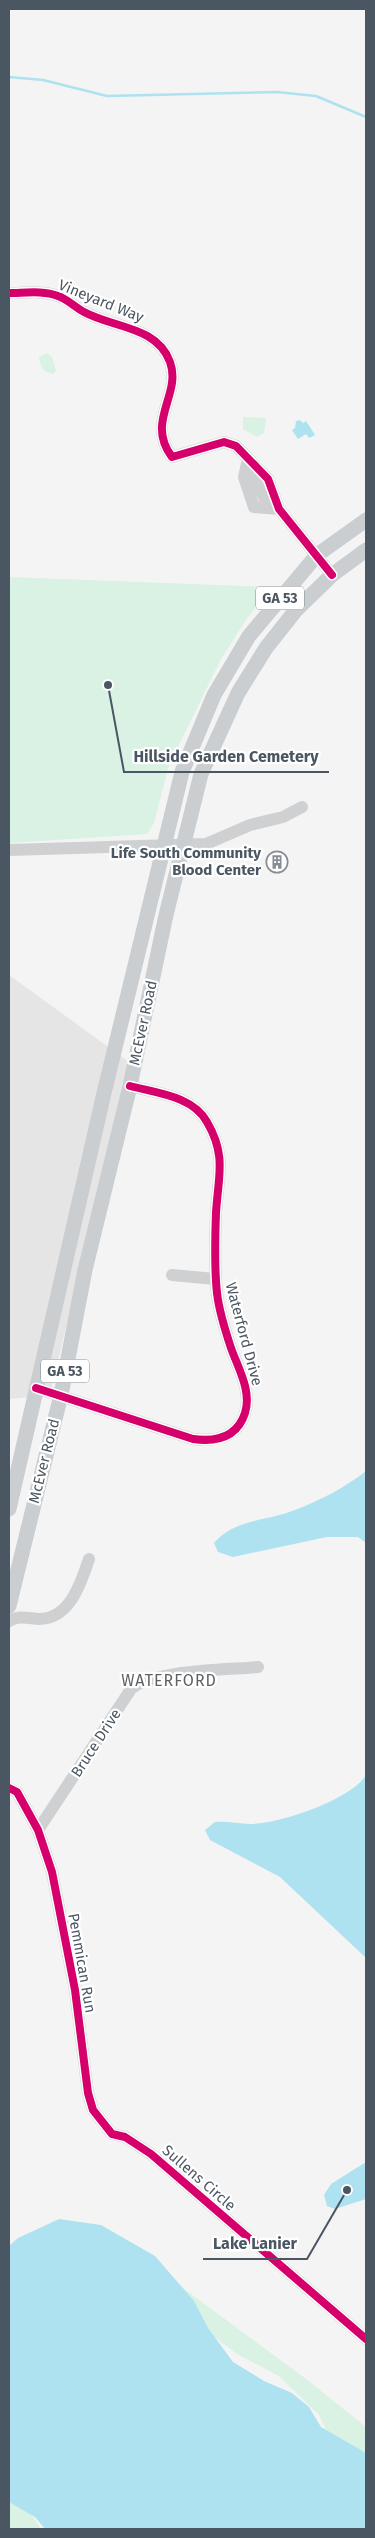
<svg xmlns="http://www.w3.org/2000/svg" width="375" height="2538" font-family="'Fira Sans',sans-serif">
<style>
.education{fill:#e6e5e6}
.green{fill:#d9f2e3}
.water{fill:#aee2f0}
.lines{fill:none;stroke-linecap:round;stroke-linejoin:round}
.stream{stroke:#aee2f0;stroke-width:2.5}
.minor{stroke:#ced0d2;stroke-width:12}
.major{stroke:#caced1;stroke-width:15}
.cycleway-casing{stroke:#fff;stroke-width:11}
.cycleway{stroke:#d6006c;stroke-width:8}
.labels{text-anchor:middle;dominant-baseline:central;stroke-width:4.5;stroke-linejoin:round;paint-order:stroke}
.shield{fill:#fff;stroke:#808990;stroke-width:1}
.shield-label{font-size:14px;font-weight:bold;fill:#4a5661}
.street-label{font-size:15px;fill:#4a5661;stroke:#fff}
.poi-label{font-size:15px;font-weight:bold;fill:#4a5661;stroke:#fff;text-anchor:end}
.neighbourhood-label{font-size:16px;letter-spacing:1px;fill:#5f6368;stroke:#fff}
.leader{fill:none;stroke:#4a5661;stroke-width:2}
.callout-dot{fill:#4a5661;stroke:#fff;stroke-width:2}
.callout-label{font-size:16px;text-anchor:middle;font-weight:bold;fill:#4a5661;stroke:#fff;stroke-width:4.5;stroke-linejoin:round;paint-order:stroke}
</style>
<rect width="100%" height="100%" fill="#f4f4f4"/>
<!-- education -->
<path class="education" d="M9,975L129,1062L50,1395L9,1399Z"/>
<!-- green -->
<g class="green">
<path d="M47,353L52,357L56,371L53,374C43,372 40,367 39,357Z"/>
<path d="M243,417L266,418L264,433L257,437L243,429Z"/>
<path d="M9,577L271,587L246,620L221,659L169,765L154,823L147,834L9,843Z"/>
<path d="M145,2260L306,2379L366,2427V2467L341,2460L319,2415L279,2376L237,2354L197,2324Z"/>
<path d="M9,2500L24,2503L41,2529H9Z"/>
</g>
<!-- water -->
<g class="water">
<path d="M300,420L303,423L306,421L315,435L309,438L306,434L298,439L292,430L295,428L296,421Z"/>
<path d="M366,1471V1543L358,1537H327L233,1557L218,1552L214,1543C234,1519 268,1521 295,1510C321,1500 344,1488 366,1471Z"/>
<path d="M366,1775V1958L280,1877L210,1840L205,1830L215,1822C227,1821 239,1824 250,1824C279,1824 351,1800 366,1775Z"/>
<path d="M366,2162V2199L335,2209L327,2206L324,2195L331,2184Z"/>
<path d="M59,2219L101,2225L155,2256L194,2301L208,2328L233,2362L264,2381L292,2393L309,2407L321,2427L366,2453V2529H45L35,2517L9,2502V2246L18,2238Z"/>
</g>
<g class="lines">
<!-- stream -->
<path class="stream" d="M9,77L43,80L107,96L277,92L316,96L366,117"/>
<!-- minor -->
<g class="minor">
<path d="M9,293C24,293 43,290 58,296C67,299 75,307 84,312C113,328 157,326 170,362C182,395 145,421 172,457L224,442L236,446L268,479L279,509L332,575"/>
<path d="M248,459L244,477L254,507L279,509"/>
<path d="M249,462L255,481L270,508"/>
<path d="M9,850L206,844L250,825L283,817L302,807"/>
<path d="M172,1275L215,1279"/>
<path d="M36,1388L193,1439C215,1442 237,1438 245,1413C252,1391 238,1368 231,1348C225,1330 219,1311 217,1293C214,1266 215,1240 216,1213C218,1177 227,1156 207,1122C193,1096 156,1093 130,1086"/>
<path d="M9,1621C19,1615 27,1618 39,1619C70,1619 81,1583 89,1559"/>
<path d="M9,1788L17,1792L38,1830L52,1872L75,1990L88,2093L93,2110L112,2134L125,2137L151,2154L366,2339"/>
<path d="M38,1830L131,1689C153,1670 226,1670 258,1667"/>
</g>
<!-- major -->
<g class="major">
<path d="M9,1509L104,1093L182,772L214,695L249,636L317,555L366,520"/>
<path d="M9,1606L61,1395L85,1270L130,1086L166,915L201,774L238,693L266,648L296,610L332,575L366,550"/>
</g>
<!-- cycleway casing -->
<g class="cycleway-casing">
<g id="cycleway">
<path d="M9,293C24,293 43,290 58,296C67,299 75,307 84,312C113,328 157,326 170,362C182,395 145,421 172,457L224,442L236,446L268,479L279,509L332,575"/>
<path d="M36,1388L193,1439C215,1442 237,1438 245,1413C252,1391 238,1368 231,1348C225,1330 219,1311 217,1293C214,1266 215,1240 216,1213C218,1177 227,1156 207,1122C193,1096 156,1093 130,1086"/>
<path d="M9,1788L17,1792L38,1830L52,1872L75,1990L88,2093L93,2110L112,2134L125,2137L151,2154L366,2339"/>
</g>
</g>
<!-- cycleway -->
<use href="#cycleway" class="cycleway"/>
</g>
<!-- icons -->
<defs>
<g id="building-ring" transform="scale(1.125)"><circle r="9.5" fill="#fff" stroke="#868d94" stroke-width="1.5"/><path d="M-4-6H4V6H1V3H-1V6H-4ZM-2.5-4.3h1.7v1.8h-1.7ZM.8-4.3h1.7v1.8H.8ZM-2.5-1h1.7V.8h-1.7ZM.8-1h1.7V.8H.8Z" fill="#868d94"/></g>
</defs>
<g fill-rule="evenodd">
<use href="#building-ring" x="277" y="862"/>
</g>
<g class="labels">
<!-- shield labels -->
<g class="shield">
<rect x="256" y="586.5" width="48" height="23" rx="4"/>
<rect x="41" y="1359.5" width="48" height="23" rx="4"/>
</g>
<g class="shield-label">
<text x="280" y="598">GA 53</text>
<text x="65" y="1371">GA 53</text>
</g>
<!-- street labels -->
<g class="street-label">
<text transform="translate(101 301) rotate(22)">Vineyard Way</text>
<text transform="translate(143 1023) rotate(-78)">McEver Road</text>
<text transform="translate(244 1334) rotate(75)">Waterford Drive</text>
<text transform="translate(44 1461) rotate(-76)">McEver Road</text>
<text transform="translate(96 1743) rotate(-57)">Bruce Drive</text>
<text transform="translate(82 1963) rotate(80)">Pemmican Run</text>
<text transform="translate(199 2178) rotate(41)">Sullens Circle</text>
</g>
<!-- poi labels -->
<g class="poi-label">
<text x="261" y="853">Life South Community<tspan x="261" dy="17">Blood Center</tspan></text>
</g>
<!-- neighbourhood labels -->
<g class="neighbourhood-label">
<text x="169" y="1680">WATERFORD</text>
</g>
</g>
<!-- callouts -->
<path class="leader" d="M108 685L124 772H329M347 2190L307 2259H203"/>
<g class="callout-dot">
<circle cx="108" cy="685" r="5"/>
<circle cx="347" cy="2190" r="5"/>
</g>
<g class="callout-label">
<text x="226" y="762">Hillside Garden Cemetery</text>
<text x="255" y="2249">Lake Lanier</text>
</g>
<!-- border -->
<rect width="375" height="2538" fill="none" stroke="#4a5661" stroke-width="20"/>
</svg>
